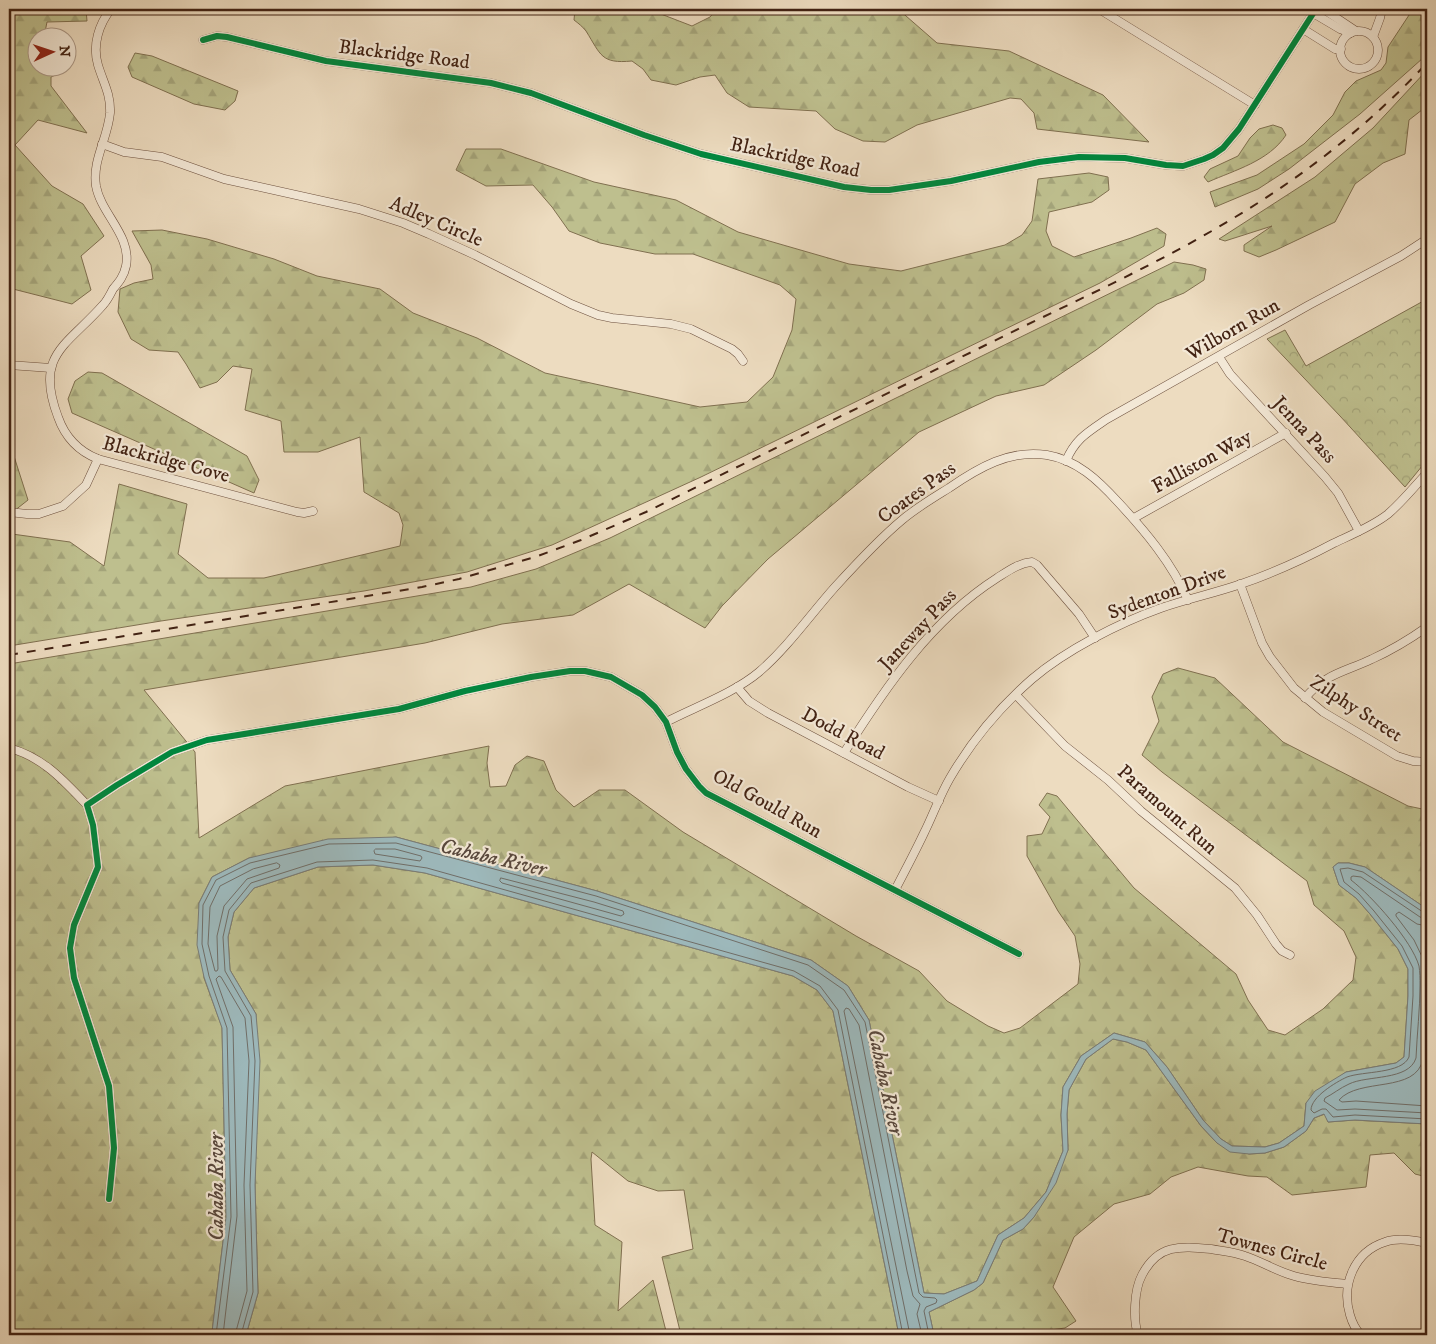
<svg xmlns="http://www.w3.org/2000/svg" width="1436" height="1344" font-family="'IM FELL DW Pica',serif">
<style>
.forest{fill:url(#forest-firs);stroke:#807050}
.park{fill:url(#park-crowns);stroke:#807050}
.water{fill:#9db9bc;stroke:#797d78}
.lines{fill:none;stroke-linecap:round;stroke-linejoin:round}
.shore{stroke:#706e68;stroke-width:1}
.minor-casing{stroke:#6d503e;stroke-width:9}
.minor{stroke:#f3e8d6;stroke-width:8}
.rail{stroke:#422213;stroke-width:2;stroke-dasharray:9 9;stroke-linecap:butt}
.cycleway-casing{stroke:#f3e8d6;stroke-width:9}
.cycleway{stroke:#00873e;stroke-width:6}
.labels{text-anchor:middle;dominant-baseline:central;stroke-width:4.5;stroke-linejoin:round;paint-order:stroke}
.street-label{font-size:20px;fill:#422213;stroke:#f3e8d6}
.water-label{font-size:21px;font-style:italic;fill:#59483d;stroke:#f3e8d6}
</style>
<defs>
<pattern id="forest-firs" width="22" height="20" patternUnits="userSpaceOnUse" patternTransform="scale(1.25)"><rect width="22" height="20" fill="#bebf8e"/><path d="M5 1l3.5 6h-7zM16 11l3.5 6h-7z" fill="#a4a47a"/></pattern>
<pattern id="park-crowns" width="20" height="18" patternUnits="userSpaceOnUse" patternTransform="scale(1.25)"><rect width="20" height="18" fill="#bebf8e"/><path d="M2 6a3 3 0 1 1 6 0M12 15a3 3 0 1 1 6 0" fill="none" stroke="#a4a47a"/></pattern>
</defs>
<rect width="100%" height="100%" fill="#eddcc0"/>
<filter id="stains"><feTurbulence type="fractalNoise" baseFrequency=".004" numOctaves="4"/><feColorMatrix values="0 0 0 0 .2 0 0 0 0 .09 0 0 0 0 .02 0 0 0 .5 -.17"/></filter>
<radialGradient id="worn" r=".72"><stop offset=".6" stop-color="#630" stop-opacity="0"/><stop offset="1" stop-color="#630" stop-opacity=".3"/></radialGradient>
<!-- forest -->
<g class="forest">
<path d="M9,9H86L87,21L47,22L44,37L38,38V68H67L68,69L51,77V86L87,133L38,120L15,145L52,186L83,204L104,236L81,256L91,290L72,304L13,289L9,308Z"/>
<path d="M575,9H648L692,26L710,17L717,9H898L937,43L1009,51L1103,95L1149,142L1037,129L1034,113L1021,99L1010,98L917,125L885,142L863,141L835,129L816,111L749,107L727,93L715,75L700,77L676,85L651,80L643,69L632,61C601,64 601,55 586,31C583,27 578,23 574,20Z"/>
<path d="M1413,9H1427V53L1423,58L1360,114L1289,169L1258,189L1215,207L1210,192L1257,175L1304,144L1333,115L1345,92L1356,81L1381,70L1386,63L1388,47Z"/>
<path d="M135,53L152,56L238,91L235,101L225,110L194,104L132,77L128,67Z"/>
<path d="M1427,70V106L1409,120L1405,154L1383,163L1355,184L1335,222L1276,250L1259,257L1244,251V245L1272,226L1225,241L1219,239L1315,177L1373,128Z"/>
<path d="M1273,125L1282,128L1286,135C1269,161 1235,170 1208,182L1204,177L1210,169L1238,156L1250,138L1259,129Z"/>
<path d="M466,149H501L594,182L676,200L738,232L849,264L901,271L1005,245L1022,235L1032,221L1038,179L1089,173L1108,177L1109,190L1092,202L1049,212L1046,231L1052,246L1074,257L1131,238L1157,228L1166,234L1164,246L1100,283L701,477L552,545L467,572L364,591L161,621L9,646V522L12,534L70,542L104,566L119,484L187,504L178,554L208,578H264L400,546L403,525L399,513L364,492L360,437L318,452H284L281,421L245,410L252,369L233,366L217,382L200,388L186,364L178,352L149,350L131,339L118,312L120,289L134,283L153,279L151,265L132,231L162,230L207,239L274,259L317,276L380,289L413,313L477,338L545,373L700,407L747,402L773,377L792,330L796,299L780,285L693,254H655L600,243L569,231L552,207L533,185L486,186L456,170Z"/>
<path d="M1174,262L1193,265L1206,269L1204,280L1184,293L1157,304L1096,350L1044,385L996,396L919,432L768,559L722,606L705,628L629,584L573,615L502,624L425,643L144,690L195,752L199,838L285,786L489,746L487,763L490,787L506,786L515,765L527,756L544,761L556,790L574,807L599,790H625L683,832L856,936L919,971L947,1001L988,1026L1004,1033L1020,1028L1078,984L1080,964L1075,936L1058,911L1027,856V836L1042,834L1050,817L1039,805L1047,793L1057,796L1134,888L1236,974L1248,1000L1268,1030L1285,1035L1323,1009L1353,980L1356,957L1344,931L1314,905L1307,881L1162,772L1142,755L1159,721L1152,697L1163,674L1178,668L1215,678L1283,742L1408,806L1427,810V909L1365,867L1349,863H1338L1333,867L1339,885L1356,898L1370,914L1398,949L1408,969V996L1404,1057L1396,1063L1346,1072L1306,1103L1304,1126L1279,1143L1265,1147L1232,1146L1221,1139L1203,1120L1167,1067L1145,1042L1114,1033L1081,1056L1063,1087L1061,1115L1063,1151L1046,1192L1024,1218L998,1235L977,1281L944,1294L924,1293L869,1020L848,986L811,960L597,891L396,837L249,858L212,877L199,903L204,978L222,1027L226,1217L212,1332L210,1335H9V664L471,587L536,569L610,538Z"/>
<path d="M88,372L102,373L247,456L259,480L254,493L72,413L68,399L75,381Z"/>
<path d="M9,447L12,450L28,500L9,515Z"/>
<path d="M373,865L425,873L793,976L817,990L833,1011L899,1335H681L662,1257L693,1249L684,1190L658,1191L628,1181L592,1152L591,1159L595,1225L622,1242L618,1311L653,1280L667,1335H246L258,1293L255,1185L256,1014L230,970L228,937L234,912L254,888L318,867Z"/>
<path d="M1113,1039L1127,1042L1146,1050L1201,1126L1217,1143L1249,1154L1265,1153L1284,1147L1306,1131L1314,1118L1325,1114L1328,1122L1354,1120L1427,1124V1177L1415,1174L1394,1153L1370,1155L1366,1187L1292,1195L1267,1177L1248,1176L1198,1167L1171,1177L1150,1194L1114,1204L1074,1237L1053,1287L1076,1321L1065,1328L1014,1335H934L929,1312L974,1290L983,1283L1003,1240L1023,1229L1034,1217L1068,1150L1067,1114L1069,1090L1086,1059Z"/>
</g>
<!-- park -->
<path class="park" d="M1427,299V460L1405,487L1340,416L1267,339L1285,330L1306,366Z"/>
<!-- water -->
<path class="water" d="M396,837L597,891L811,960L848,986L869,1020L924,1293L944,1294L977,1281L998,1235L1024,1218L1046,1192L1063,1151L1061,1115L1063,1087L1081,1056L1114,1033L1145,1042L1167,1067L1203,1120L1221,1139L1232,1146L1265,1147L1279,1143L1304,1126L1306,1103L1315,1091L1346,1072L1396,1063L1404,1057L1408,996V969L1398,949L1370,914L1356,898L1339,885L1333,867L1338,863H1349L1365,867L1427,909V1124L1355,1120L1328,1122L1324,1114L1314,1118L1306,1131L1284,1147L1265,1153L1249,1154L1230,1152L1217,1143L1201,1126L1146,1050L1127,1042L1113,1039L1086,1059L1069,1090L1067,1114L1068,1150L1056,1183L1034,1217L1023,1229L1003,1240L983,1283L974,1290L929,1312L934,1335H899L833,1011L817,990L793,976L425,873L373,865L318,867L254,888L234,912L228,937L230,970L256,1014L260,1061L255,1185L258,1293L246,1335H210L212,1332L226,1217L222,1028L204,977L197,945L199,903L212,877L249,858L328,839Z"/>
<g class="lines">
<!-- shore -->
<g class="shore">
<path d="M376,849H395L421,856L422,858L420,861L375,854L374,851Z"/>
<path d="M277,863L280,865L279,868L247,879L224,906L217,936L218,969L217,971H215L208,944L210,907L220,886L253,869Z"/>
<path d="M501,878L594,902L623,911L624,914L621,916L502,883L500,881Z"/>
<path d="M1427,912H1423L1363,872L1348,868L1340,869L1344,882L1359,894L1374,911L1402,946L1413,968V996L1409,1057C1402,1074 1363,1071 1347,1077C1336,1082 1311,1097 1311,1110L1314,1113L1322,1109H1326L1333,1117L1355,1115L1427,1119"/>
<path d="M1427,919L1420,917L1361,877L1353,876L1351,877V880C1372,896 1412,941 1419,966C1420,972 1420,979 1420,985C1420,1009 1417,1034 1416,1058C1409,1081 1367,1075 1349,1084C1340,1088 1333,1094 1325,1098L1324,1101L1337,1110L1355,1109L1427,1113"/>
<path d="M1427,926L1417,924L1399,912L1396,914V916L1414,940L1427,967V996L1423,1059C1416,1094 1359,1077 1339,1100L1342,1102L1356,1101L1427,1106"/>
<path d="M216,1335L231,1217L227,1028L209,976L202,944L203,905L216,880L250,863L329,844L396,843L596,896L808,965L844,990L865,1022L919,1293L923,1297L935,1298L937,1300L936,1303L926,1307L924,1311L929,1335"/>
<path d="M223,1335L237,1216L233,1027L216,979L219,976L221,977L245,1018L249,1061L244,1185L247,1291L235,1335"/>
<path d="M241,1335L253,1292L250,1185L255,1061L251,1016L225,971L223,937L229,910L251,883L317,862L373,860L427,868L794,971L820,986L838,1010L903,1335"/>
<path d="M910,1335L844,1011L846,1008L849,1009L859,1025L907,1271L913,1296L920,1304L917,1314L922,1335"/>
</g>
<!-- minor casing -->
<g class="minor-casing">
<g id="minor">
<path d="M111,9C99,24 92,45 98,65C103,82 111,94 110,113C108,138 92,160 96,186C101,214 132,236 126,266C124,276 119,282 113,289C110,295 107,301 103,305C67,346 34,354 58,417C65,437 78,451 98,459L297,512L304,513L313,511"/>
<path d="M1099,9L1255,105"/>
<path d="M1323,9L1356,31"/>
<path d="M1313,13L1340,29L1351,33"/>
<path d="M1303,29L1335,49H1341"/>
<circle cx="1359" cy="50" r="19"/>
<path d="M1373,37L1380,18L1382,9"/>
<path d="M203,40L217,36L227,37L326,61L491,83L531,93L644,135L701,154L844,187L871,190H889L951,181L1039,162L1079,157L1125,158L1166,165L1183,166L1204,159L1213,155L1223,148L1239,129L1316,9"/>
<path d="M102,144L124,152L162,157L224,179L359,209L403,223L429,234L475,255L571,304L598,315L612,318L671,324L691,329L732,349L738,354L743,361"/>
<path d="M1219,357L1230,374L1325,477L1338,493L1359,531"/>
<path d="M9,365L51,368"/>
<path d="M1066,461C1075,439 1088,432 1107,419L1309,305L1401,256L1427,239"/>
<path d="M9,512L27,514H39L63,506L86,485L98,459"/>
<path d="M1134,518L1286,433"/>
<path d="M1240,584L1262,643L1270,657L1294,688L1323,712L1397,756L1413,761L1427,762"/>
<path d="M737,687L749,701L768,713L908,787L939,801"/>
<path d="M1016,695L1065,746L1108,780L1141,811L1235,888L1257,915L1276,944L1282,951L1290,955"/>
<path d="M1305,698C1326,673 1345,672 1372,659C1392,650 1410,639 1427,627"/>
<path d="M666,722C695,707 734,693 759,672C788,647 810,615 835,587C856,564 878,540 902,520C916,508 933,498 949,488C978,468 1010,449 1047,455C1077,460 1098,480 1118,502C1145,531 1172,563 1188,600"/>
<path d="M9,748C43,757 63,780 87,805"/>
<path d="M844,753C885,688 931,620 997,578C1008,571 1019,563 1032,562L1037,565L1079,614L1095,638"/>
<path d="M895,890C905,871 915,852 924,833C933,815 940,795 950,778C971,742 1000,707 1032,679C1066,650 1119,623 1161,608C1187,599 1215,593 1241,584C1273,573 1304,559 1334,543C1351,535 1373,526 1388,514C1402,502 1414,487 1427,473"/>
<path d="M109,1199L114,1148L109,1086L74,978L70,948L74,925L98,867L93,825L87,805L117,785L172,752L207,740L399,709L465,691L531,677L570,671H585L611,677L642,695L655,707L666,722L677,752L686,769L699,786L706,793L1019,954"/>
<path d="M1138,1335C1133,1319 1134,1290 1142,1275C1158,1244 1180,1246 1211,1249C1222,1251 1234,1252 1245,1256C1260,1261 1275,1270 1291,1275C1309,1281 1329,1282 1347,1284"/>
<path d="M1361,1335C1355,1329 1352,1322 1350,1315C1341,1285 1354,1252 1385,1242C1398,1237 1414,1240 1427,1243"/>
</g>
</g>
<!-- minor -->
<use href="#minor" class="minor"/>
<!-- rail -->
<path class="rail" d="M9,655L422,587L459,579L535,557L581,540L646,512C767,452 889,393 1010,333C1084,297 1161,262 1232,219C1304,176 1370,124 1427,63"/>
<!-- cycleway casing -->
<g class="cycleway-casing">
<g id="cycleway">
<path d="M203,40L217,36L227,37L326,61L491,83L531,93L644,135L701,154L844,187L871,190H889L951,181L1039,162L1079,157L1125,158L1166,165L1183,166L1204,159L1213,155L1223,148L1239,129L1316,9"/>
<path d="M109,1199L114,1148L109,1086L74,978L70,948L74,925L98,867L93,825L87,805L117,785L172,752L207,740L399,709L465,691L531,677L570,671H585L611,677L642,695L655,707L666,722L677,752L686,769L699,786L706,793L1019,954"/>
</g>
</g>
<!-- cycleway -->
<use href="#cycleway" class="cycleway"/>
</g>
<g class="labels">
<!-- street labels -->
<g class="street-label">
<text transform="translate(404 55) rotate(7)">Blackridge Road</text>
<text transform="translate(795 158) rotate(12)">Blackridge Road</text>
<text transform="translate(436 222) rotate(23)">Adley Circle</text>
<text transform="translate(1233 330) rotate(-30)">Wilborn Run</text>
<text transform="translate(1304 430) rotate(47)">Jenna Pass</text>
<text transform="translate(166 460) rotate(15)">Blackridge Cove</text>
<text transform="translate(1202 462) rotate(-29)">Falliston Way</text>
<text transform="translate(917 493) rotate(-36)">Coates Pass</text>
<text transform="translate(1167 593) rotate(-20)">Sydenton Drive</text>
<text transform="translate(918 630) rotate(-47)">Janeway Pass</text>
<text transform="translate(1356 709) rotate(33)">Zilphy Street</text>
<text transform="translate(843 734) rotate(28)">Dodd Road</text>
<text transform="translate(767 804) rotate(29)">Old Gould Run</text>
<text transform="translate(1167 810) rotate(41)">Paramount Run</text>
<text transform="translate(1272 1250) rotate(15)">Townes Circle</text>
</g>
<!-- water labels -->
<g class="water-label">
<text transform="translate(493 858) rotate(13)">Cahaba River</text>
<text transform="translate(885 1082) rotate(78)">Cahaba River</text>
<text transform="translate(217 1187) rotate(-90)">Cahaba River</text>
</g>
</g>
<!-- margin -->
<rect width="1436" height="1344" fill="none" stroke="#eddcc0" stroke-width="30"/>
<rect x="10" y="10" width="1416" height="1324" fill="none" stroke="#422213" stroke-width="2.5"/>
<rect x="15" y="15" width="1406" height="1314" fill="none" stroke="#422213"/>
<!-- north arrow -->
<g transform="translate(52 52) rotate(87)"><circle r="24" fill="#f3e8d6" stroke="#ac9988"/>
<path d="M0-4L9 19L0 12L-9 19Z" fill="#8f2418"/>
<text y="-8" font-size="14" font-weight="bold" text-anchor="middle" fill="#422213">N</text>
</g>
<rect width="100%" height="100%" filter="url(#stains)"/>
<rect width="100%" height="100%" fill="url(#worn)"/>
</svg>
